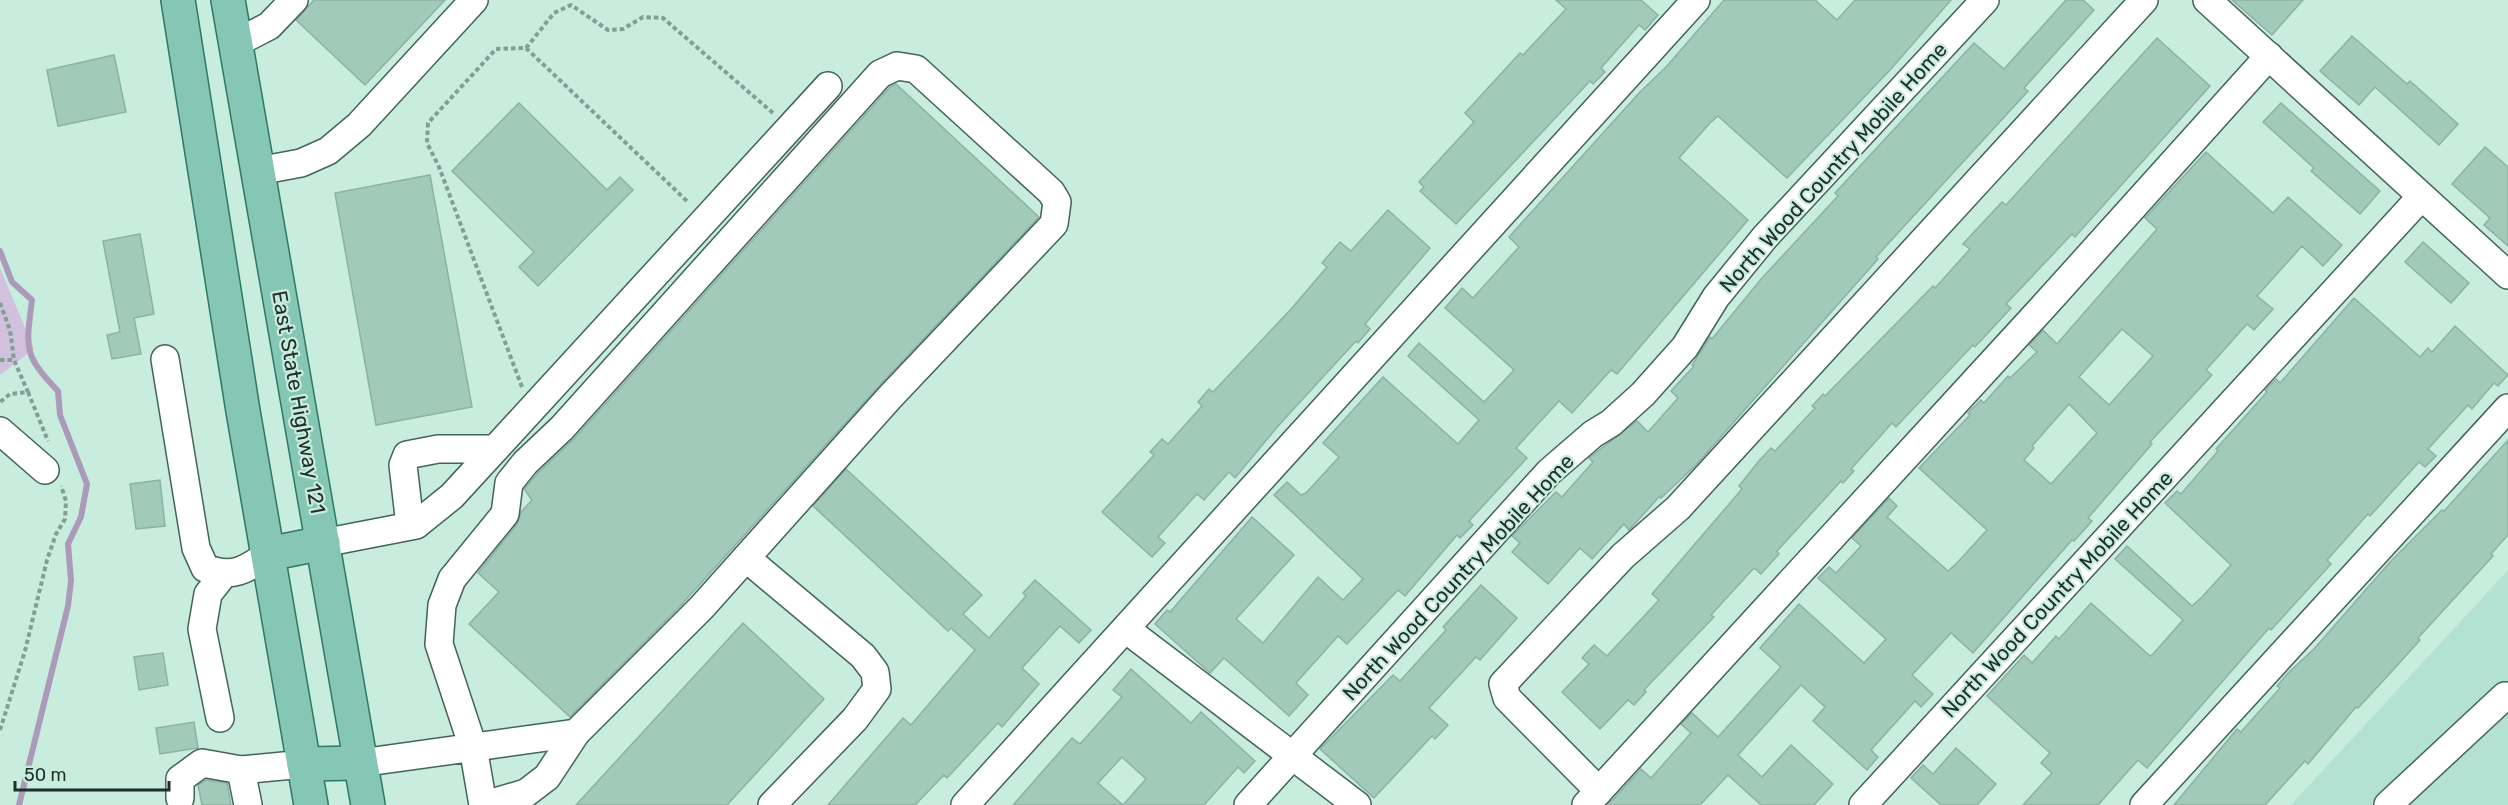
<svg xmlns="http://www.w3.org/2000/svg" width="2508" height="805" font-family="Rubik,sans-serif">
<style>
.built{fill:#b4e2d2}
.green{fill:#d1c0de}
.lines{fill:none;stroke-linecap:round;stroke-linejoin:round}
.stream{stroke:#ab9ab8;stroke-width:6}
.building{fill:#a1cabb;stroke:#8db1a4;stroke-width:1.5;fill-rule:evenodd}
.minor-casing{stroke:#436459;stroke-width:30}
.major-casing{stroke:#2d7863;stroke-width:36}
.path{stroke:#839f95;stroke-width:4;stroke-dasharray:4.5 3;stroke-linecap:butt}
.minor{stroke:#fff;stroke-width:27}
.major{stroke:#85c6b4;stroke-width:33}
.labels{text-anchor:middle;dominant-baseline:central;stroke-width:4.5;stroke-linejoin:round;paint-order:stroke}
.street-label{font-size:21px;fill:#212f2a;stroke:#c8eddf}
</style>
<rect width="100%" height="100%" fill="#c8eddf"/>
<!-- built -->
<path class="built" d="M2508,570V805H2291Z"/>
<!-- green -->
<path class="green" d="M0,268L34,349L0,375Z"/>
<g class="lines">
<!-- stream -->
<path class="stream" d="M0,251L12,282L32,300C26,348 23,355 58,391L60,415L87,484L81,517L68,544L71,581L68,606L19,805"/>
</g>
<!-- building -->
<g class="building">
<path d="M314,0H445L365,85L296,20Z"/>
<path d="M1556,0H1641L1658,15L1645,30L1639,25L1601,68L1605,72L1593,84L1590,81L1456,224L1420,191L1424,187L1419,182L1474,122L1465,113L1520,53L1523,55L1566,9Z"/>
<path d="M1724,0H1815L1837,20L1855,0H1951L1891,69L1787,178L1718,116L1710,123L1679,158L1748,220L1617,374L1611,370L1572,413L1559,401L1516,448L1527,458L1469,521L1473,525L1460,538L1457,535L1405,596L1398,590L1347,644L1338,636L1296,683L1308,695L1289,716L1224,658L1210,673L1155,624L1167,610L1170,612L1252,517L1294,555L1236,619L1263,643L1318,577L1343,600L1363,579L1274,495L1287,482L1301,495L1306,493L1339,457L1323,443L1383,377L1458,444L1479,420L1408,356L1419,343L1484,402L1514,370L1445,308L1462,288L1473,298L1519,247L1509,237L1640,92L1667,66Z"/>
<path d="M2066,0H2083L2094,10L2024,88L2028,91L1876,257L1878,259L1696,465L1661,498L1660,496L1629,530L1624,524L1592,559L1580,548L1548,584L1512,552L1520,543L1512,536L1556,492L1562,497L1593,462L1589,458L1637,421L1648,432L1678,398L1671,391L1694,366L1692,365L1710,337L1712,339L1762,278L1838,196L1835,193L1974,43L2004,69Z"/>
<path d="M2232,0H2303L2272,35Z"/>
<path d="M2352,36L2407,84L2410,81L2458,124L2439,145L2375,87L2359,105L2320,71Z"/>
<path d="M2157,38L2210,86L2075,237L2072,234L2006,304L2011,308L1975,347L1973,345L1896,427L1892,423L1851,469L1854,471L1843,483L1841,481L1777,551L1779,554L1761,574L1754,568L1711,615L1714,617L1644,690L1646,692L1634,705L1628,700L1600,729L1562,692L1589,664L1582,658L1594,645L1607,656L1659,600L1652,594L1742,489L1739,486L1758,462L1771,448L1775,451L1815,408L1812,406L1823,394L1825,396L1933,286L1935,288L1970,249L1963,244L2002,202L2006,205Z"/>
<path d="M114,55L126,112L58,126L47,70Z"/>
<path d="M896,84L1039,217L879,386L683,603L570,717L469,624L499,592L478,573L517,524L521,512L532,500L524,489L537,474L574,439L890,87Z"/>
<path d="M519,103L607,190L620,177L633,190L538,286L519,267L534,252L452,171Z"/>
<path d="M2281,103L2380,191L2360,214L2311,171L2314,168L2263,122Z"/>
<path d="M2485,147L2508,167V246L2484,225L2490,218L2452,184Z"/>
<path d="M2206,152L2273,213L2288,197L2342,245L2323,266L2302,246L2257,296L2273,309L2254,330L2247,324L2206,370L2212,375L2150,442L2152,444L2088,518L2092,521L2074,541L2072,540L1973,653L1951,633L1912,675L1933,694L1921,707L1915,701L1871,750L1878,757L1867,770L1813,721L1825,707L1801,685L1738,755L1762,777L1791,745L1833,784L1814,805H1761L1728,775L1700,805H1608L1641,769L1651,778L1691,733L1681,724L1692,713L1718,737L1781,667L1760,648L1799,604L1864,663L1886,639L1818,578L1829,567L1836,573L1861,546L1852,538L1889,498L1897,506L1887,517L1948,571L1956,564L1987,530L1919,468L1970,415L1968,413L1981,400L1984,403L2008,376L2010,378L2037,352L2029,345L2043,330L2057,344L2157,229L2145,218ZM2122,329L2153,356L2109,405L2079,377ZM2069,404L2097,433L2051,484L2024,460L2034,448L2032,446Z"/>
<path d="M430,175L472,407L376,425L335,193Z"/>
<path d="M1388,210L1430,248L1365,324L1370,329L1358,343L1356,341L1279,425L1235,478L1229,472L1204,500L1197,494L1158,537L1165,543L1152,557L1102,512L1154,455L1150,452L1162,439L1168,444L1202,406L1198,402L1209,389L1213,392L1292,308L1327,267L1322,263L1340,242L1351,251Z"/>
<path d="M140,234L154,314L134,318L141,354L112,359L107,335L120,332L103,241Z"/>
<path d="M2423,242L2469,283L2451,303L2405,262Z"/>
<path d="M2354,298L2420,357L2428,348L2432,352L2455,326L2508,375L2498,386L2494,383L2472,409L2468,405L2428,449L2436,456L2425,467L2419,462L2370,516L2368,514L2327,560L2331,564L2271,630L2269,628L2147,768L2138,760L2098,805H2023L2052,773L2041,763L2050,753L1987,696L2024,655L2032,663L2056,636L2059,639L2091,603L2150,656L2153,654L2183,620L2115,559L2127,546L2192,606L2202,597L2231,565L2165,503L2177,491L2181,494L2218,451L2216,449L2267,392L2265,390L2276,379L2280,383Z"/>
<path d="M2508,440V535L2491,554L2493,556L2418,638L2420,640L2394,669L2358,708L2356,707L2308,764L2305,761L2265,805H2174L2237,729L2241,732L2280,688L2277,686L2288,673L2314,649L2390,562L2442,510L2444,511Z"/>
<path d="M846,469L982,595L963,614L989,638L1026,596L1023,593L1035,580L1091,630L1079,643L1060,626L1022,668L1039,684L1002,727L998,723L947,778L944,775L915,805H828L903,718L911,725L975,650L951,628L948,631L813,506Z"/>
<path d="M160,480L165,526L136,529L130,484Z"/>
<path d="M1481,585L1517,618L1480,660L1476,657L1429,708L1448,725L1435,739L1432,736L1374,798L1320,749L1393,675L1400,681L1446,630L1443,627Z"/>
<path d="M743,623L824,699L727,805H576Z"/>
<path d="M163,653L168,685L139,690L134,657Z"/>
<path d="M1131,669L1191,723L1201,712L1255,761L1244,773L1238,767L1204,805H1013L1072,738L1080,744L1122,697L1113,690ZM1122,757L1146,779L1123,805L1098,783Z"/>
<path d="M194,722L198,748L160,754L156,728Z"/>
<path d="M1956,748L1996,784L1977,805H1941L1911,778L1923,765L1933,774Z"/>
<path d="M206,780L227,783L231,805H202L198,785Z"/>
</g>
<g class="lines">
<!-- minor casing -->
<g class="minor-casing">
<g id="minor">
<path d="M2207,0L2508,275"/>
<path d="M236,43L269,26L294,0"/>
<path d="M258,171L301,163L328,151L359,125L474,0"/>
<path d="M165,359L196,548L205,568C232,579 246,570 268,554"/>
<path d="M0,431L45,470"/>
<path d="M410,525L403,465L407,455L438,449H495"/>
<path d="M323,543L416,525L452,496L828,86"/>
<path d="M746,558L863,656L875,672L877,689L855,719L772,805"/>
<path d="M1127,630L1357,805"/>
<path d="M220,718L202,629L208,594L223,575"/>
<path d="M360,763L576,733L702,607L890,397L1054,224L1057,202L1051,192L916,69L897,66L880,74L562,428L525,463L509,483L505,514L452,579L442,605L439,644L473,747L483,805"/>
<path d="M241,770L248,805"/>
<path d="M1599,791L1507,698L1503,684L1623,556L1678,508L2144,0"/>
<path d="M180,798V779L202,763L241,770L304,764"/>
<path d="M485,805L526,793L547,777L576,733"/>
<path d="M965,805L1696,0"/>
<path d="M1248,805L1549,472L1593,434L1611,423L1643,394L1685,347L1716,297L1765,237L1985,0"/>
<path d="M1586,805L2044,306L2269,56"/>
<path d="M1863,805L2421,197"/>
<path d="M2144,805L2508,408"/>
<path d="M2388,805L2505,696"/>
</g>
</g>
<!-- major casing -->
<g class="major-casing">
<g id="major">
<path d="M178,0L243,411L311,805"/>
<path d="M228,0L368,805"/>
<path d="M268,554L323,543"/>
<path d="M304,764L360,763"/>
</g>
</g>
<!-- path -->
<g class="path">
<path d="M526,48L554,13L571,5L608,30L623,29L643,17L663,18L773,113"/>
<path d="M0,303L10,330L14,360L28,392L10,394L0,402"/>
<path d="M0,360H14"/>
<path d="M522,387L439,167L427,143L428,123L496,49L526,48L689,203"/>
<path d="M28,392L48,441"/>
<path d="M0,730L25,651L47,560L56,534L65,519L66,501L61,486"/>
</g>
<!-- minor -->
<use href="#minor" class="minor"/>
<!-- major -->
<use href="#major" class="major"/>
</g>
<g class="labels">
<!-- street labels -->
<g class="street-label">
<text transform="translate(1833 167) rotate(-48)">North Wood Country Mobile Home</text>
<text transform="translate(299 402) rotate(80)">East State Highway 121</text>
<text transform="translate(1458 577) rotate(-47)">North Wood Country Mobile Home</text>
<text transform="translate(2057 594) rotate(-47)">North Wood Country Mobile Home</text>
</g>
</g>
<!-- scale -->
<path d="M15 781v9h154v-9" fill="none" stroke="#212f2a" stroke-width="3"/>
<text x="24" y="781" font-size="18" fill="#212f2a" stroke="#c8eddf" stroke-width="4.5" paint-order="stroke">50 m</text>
</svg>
